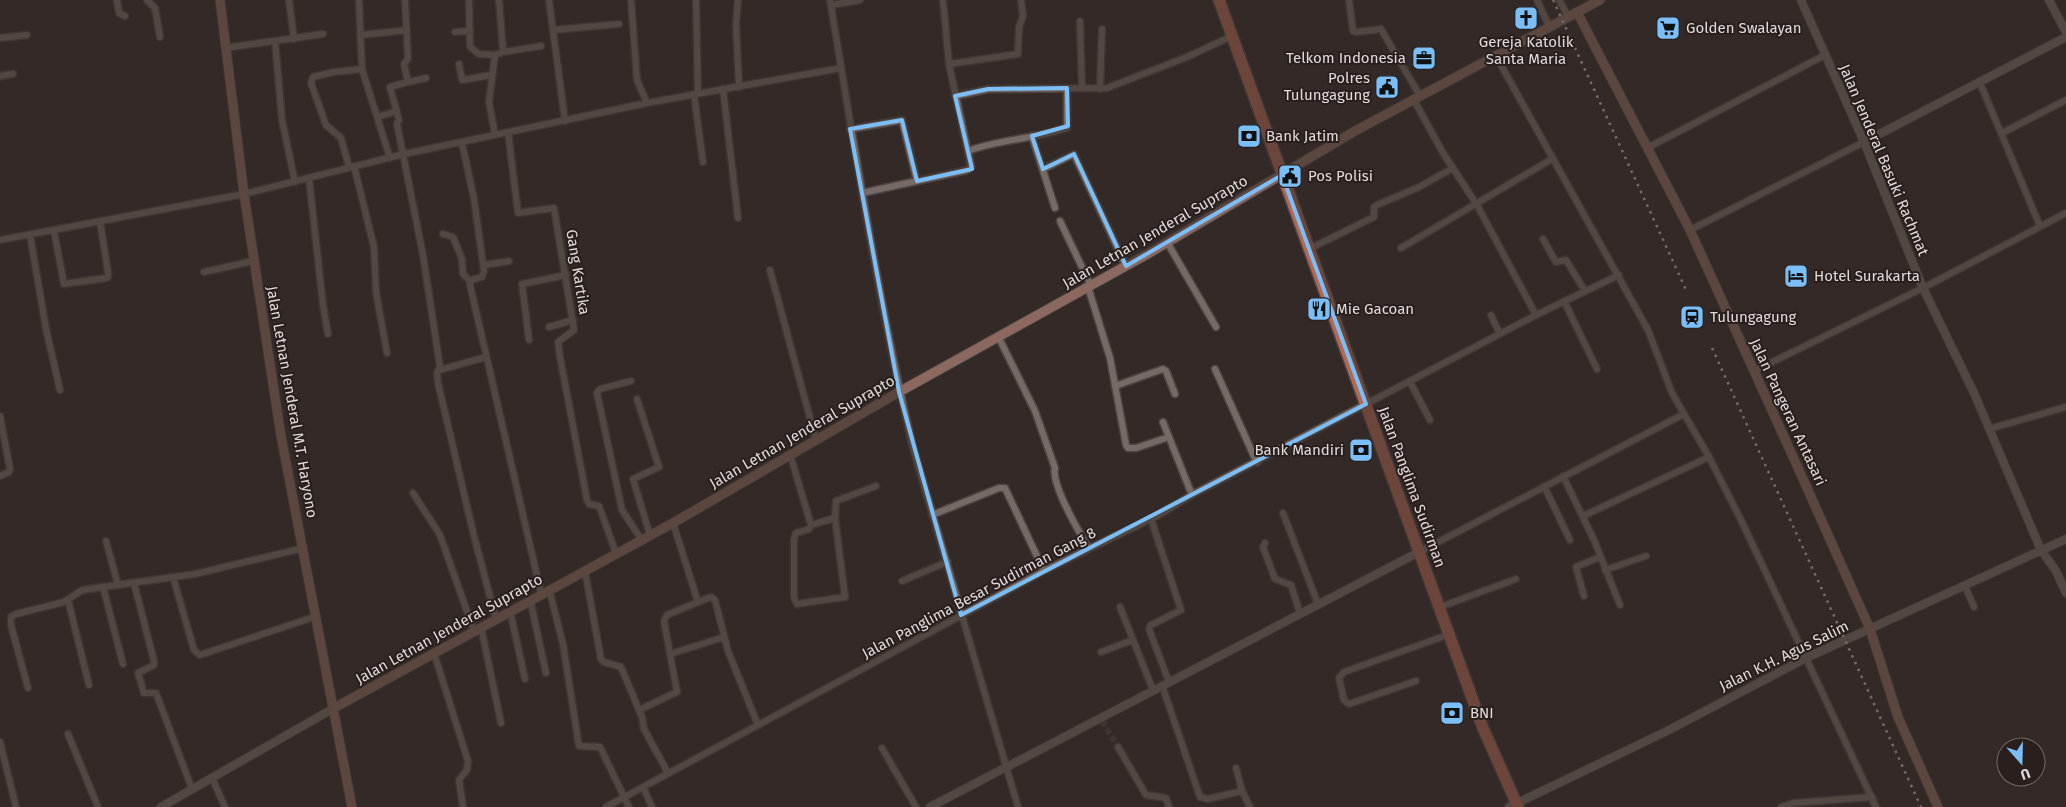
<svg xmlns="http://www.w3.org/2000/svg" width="2066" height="807" font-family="'Fira Sans',sans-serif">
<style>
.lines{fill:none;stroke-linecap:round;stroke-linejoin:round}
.minor-tunnel{stroke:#4d4441;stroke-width:6;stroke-dasharray:6 3;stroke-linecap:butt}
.minor-casing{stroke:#4e4543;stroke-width:9}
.tertiary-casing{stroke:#4e4543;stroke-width:10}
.secondary-casing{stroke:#4e4543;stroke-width:11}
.trunk-casing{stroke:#4e4543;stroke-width:14}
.minor{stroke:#766a67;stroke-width:6}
.tertiary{stroke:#766a67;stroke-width:8}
.secondary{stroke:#8c6960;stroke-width:9}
.trunk{stroke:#b26854;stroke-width:11}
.rail{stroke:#c5bdbb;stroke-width:2.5;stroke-dasharray:2.5 5;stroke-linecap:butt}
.marked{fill:none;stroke:#7bbef8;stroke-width:4;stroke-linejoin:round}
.labels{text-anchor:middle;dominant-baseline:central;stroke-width:4;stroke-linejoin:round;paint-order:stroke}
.poi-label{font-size:15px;fill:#e1dad8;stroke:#291f1d;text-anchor:start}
.street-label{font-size:15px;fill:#e1dad8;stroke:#291f1d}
</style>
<rect width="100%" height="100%" fill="#332926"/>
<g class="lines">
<!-- minor-tunnel -->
<path class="minor-tunnel" d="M1102,721L1118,747"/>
<!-- minor casing -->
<g class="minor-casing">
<g id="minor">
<path d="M117,0L119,13L125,16"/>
<path d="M147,0L155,8L160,37"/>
<path d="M289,0L294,39"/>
<path d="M359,0L362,69L390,158"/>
<path d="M405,0L408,59L404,64L408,82L390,87L399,120L397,124L423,255L440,367L437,373L438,383L474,536L496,619"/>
<path d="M469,0L470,47L479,54L495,55"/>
<path d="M549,0L565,121"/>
<path d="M631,0L637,80L647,103"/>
<path d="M696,0L698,93"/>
<path d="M738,0L736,24L739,87"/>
<path d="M830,0C855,150 878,301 913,448L1018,807"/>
<path d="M1349,0L1353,31L1357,32L1381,29L1420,96"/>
<path d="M1537,0L1549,26"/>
<path d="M1559,0L1568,16"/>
<path d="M831,5L860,0"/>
<path d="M1080,21L1082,88"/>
<path d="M553,30L619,24"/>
<path d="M455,32L470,31"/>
<path d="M362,35L407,30"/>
<path d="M0,38L27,35"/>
<path d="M275,41L282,120L295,182"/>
<path d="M225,48L323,34"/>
<path d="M503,52L541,46"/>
<path d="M1496,56L1648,330L1672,393L1709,457L1742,522L1876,807"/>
<path d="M459,64L462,80L492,75"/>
<path d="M949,64L1018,54L1019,27L1023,16L1021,0"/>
<path d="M0,76L13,74"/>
<path d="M408,82L426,78"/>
<path d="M1980,83L2040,226"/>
<path d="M723,89L738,218"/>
<path d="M1100,89L1102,29"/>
<path d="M694,94L703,162"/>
<path d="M955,96L988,89L1107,88L1187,57L1232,36"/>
<path d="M1414,100L1443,153L1477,205L1536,315"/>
<path d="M377,117L397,111"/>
<path d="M850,129L902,120L917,181"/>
<path d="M508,132L518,213L554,208L574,330L558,342L560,357L587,500L589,504L599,506L616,553"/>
<path d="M2002,133L2066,100"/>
<path d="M495,135L489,102L495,55L503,52L499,0"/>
<path d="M1032,136L1055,208"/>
<path d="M462,143L474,199L484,271L482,277L471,280L470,285L541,593"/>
<path d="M1649,147L1825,55"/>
<path d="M968,151C1000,139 1035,139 1067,128V88"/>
<path d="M354,166L374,247L376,292L387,353"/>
<path d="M349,167L341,138L326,125L311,83L313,77L334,72L362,69"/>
<path d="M1043,169L1074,154L1126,266"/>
<path d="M309,178L323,305L328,334"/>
<path d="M862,193L967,170L971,167L949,64L943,0"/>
<path d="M1060,221L1091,286"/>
<path d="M1690,230L1864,142"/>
<path d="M54,231L64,284L106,278L108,277V272L100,222"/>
<path d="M443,234L453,237L462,259L463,274L470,281"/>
<path d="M30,235L46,329L60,390"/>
<path d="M1543,239L1556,262L1566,260L1585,291"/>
<path d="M0,240L244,194L404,154L647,103L841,68"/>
<path d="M1167,242L1216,327"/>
<path d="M1401,248L1552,159"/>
<path d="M1309,249L1374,217V207L1377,205L1419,187L1453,168"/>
<path d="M484,265L509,261"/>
<path d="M770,270L816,440"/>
<path d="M204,272L253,261"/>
<path d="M1088,287L1110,358L1126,445L1128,448H1136L1169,437"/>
<path d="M1564,301L1597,369"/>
<path d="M1491,315L1500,334"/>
<path d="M549,327L573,320"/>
<path d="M998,336L1035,411L1055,468C1051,485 1079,531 1088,548"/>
<path d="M529,340L522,284L566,275"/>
<path d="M1215,369L1257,463"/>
<path d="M440,370L486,357"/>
<path d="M1754,371L1923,288L2066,213"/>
<path d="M631,381L600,389L597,393L622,510L641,539"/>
<path d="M1410,382L1430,420"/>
<path d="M1115,386L1163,369L1166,371L1175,394"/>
<path d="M637,399L659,467L633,479L650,535"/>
<path d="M0,416L10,469L9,472L0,476"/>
<path d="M1163,422L1192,495"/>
<path d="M1989,429L2066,407"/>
<path d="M790,454L811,525L809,529L796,533L794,539V598L797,604L845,597L835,518L836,501L876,486"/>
<path d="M1563,476L1594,540L1620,605"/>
<path d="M1544,486L1570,540"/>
<path d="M413,493L440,535L474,631"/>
<path d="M1283,513L1318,604"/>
<path d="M932,515L999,488H1005L1044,571"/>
<path d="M1583,516L1709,457"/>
<path d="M1151,519L1181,610L1151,625L1149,629L1169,682"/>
<path d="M673,523L698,602L711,597L715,600L728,651L758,725"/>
<path d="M811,525L835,518"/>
<path d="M106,541L118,585"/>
<path d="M1265,543L1263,547L1275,579L1291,585L1300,613"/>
<path d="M1419,552L1684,414"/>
<path d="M1605,570L1646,556"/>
<path d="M585,571L601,659L604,662L621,667L642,717L644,729L668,773"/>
<path d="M173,577L194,650L200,655L317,616"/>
<path d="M902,581L947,562"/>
<path d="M134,583L154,661V665L138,673L144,693H156L192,789"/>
<path d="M1965,586L1974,607"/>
<path d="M103,587L123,664"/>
<path d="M549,589L563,644L579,746L600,747L629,807"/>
<path d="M1584,596L1576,567L1600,557"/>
<path d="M530,599L546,673"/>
<path d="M68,600L89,685"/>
<path d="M1120,607L1153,690"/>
<path d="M1440,607L1516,579"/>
<path d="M510,611L525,679"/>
<path d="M481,627L501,723"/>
<path d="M1101,652L1133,640"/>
<path d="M434,653L468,761L467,770L459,780L463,807"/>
<path d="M670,654L724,637"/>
<path d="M1416,681L1349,704L1344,700L1339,678L1344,672L1450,634"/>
<path d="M1162,685L1200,797L1208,799L1242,791L1250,807"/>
<path d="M28,688L11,625V617L16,614L64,602L82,590L195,574L304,548"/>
<path d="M639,710L677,692L664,621L667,615L698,602"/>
<path d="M68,734L98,807"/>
<path d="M0,742L16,807"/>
<path d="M1118,747L1146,795L1166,798L1169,807"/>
<path d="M882,748L916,807"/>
<path d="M1236,768L1242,791"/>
<path d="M212,778L225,807"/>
<path d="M643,787L652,807"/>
<path d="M606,807L1044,571L1157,516L1192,495L1366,404L1536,315L1619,275"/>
<path d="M1781,807L1793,803L1872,797"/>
</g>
</g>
<!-- tertiary casing -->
<g class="tertiary-casing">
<g id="tertiary">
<path d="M1801,0L1864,142L1923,288L1974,393L2041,550L2056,571L2066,593"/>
<path d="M2049,0L2066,32"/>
<path d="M1864,142L2066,37"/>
<path d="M161,807L334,708"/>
<path d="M930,807L1419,552"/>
<path d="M1509,807L1665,732L1806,658L2066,539"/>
</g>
</g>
<!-- secondary casing -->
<g class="secondary-casing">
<g id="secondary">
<path d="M220,0L244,194L281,436L352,807"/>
<path d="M1577,12L1690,230L1799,470L1870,629L1898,717L1938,807"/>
<path d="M334,708L673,523L899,392L1151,252L1355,131L1600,0"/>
</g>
</g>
<!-- trunk casing -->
<g class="trunk-casing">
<path id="trunk" d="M1219,0L1483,728L1518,807"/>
</g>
<!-- minor -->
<use href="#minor" class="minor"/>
<!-- tertiary -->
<use href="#tertiary" class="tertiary"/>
<!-- secondary -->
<use href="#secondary" class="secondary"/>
<!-- trunk -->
<use href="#trunk" class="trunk"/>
<!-- rail -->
<g class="rail">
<path d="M1553,0L1687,292"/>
<path d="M1712,348L1921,807"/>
</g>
</g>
<!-- marked area -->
<path d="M0 0H2066V807H0ZM1067,88L1068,126L1032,136L1043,169L1074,154L1126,266L1282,175L1366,404L961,615L899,392L850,129L902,120L917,181L972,169L955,96L988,89Z" fill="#332926" fill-opacity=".55" fill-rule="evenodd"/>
<path class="marked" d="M1067,88L1068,126L1032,136L1043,169L1074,154L1126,266L1282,175L1366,404L961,615L899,392L850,129L902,120L917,181L972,169L955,96L988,89Z"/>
<!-- icons -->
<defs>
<g id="church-square" transform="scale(1.25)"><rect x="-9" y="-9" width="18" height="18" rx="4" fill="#7bbef8" stroke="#291f1d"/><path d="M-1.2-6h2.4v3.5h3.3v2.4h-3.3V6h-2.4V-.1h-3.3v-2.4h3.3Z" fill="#111"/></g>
<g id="supermarket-square" transform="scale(1.25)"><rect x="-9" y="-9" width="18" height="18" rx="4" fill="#7bbef8" stroke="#291f1d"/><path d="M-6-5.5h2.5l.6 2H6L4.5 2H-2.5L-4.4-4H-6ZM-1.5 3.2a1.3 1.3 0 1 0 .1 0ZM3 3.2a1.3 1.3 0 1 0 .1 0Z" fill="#111"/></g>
<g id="office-square" transform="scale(1.25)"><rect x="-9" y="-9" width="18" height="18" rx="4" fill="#7bbef8" stroke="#291f1d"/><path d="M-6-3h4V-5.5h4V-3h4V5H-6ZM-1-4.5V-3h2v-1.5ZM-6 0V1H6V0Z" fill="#111"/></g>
<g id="civic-square" transform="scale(1.25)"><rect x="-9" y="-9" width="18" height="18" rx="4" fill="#7bbef8" stroke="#291f1d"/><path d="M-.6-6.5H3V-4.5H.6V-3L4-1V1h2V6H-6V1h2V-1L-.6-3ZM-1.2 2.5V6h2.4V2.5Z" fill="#111"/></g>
<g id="bank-square" transform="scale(1.25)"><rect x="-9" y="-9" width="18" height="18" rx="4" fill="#7bbef8" stroke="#291f1d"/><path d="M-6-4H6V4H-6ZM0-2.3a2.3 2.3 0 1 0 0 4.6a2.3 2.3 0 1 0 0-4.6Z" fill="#111"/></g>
<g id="hotel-square" transform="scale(1.25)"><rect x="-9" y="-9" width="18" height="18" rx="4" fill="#7bbef8" stroke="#291f1d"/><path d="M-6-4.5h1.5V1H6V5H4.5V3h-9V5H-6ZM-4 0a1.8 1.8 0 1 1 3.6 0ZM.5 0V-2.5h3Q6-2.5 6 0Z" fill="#111"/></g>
<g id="restaurant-square" transform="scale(1.25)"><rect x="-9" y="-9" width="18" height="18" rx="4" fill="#7bbef8" stroke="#291f1d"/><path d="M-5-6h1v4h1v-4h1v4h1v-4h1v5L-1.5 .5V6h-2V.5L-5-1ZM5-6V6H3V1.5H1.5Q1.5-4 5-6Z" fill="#111"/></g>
<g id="station-square" transform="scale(1.25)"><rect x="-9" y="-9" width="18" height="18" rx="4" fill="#7bbef8" stroke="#291f1d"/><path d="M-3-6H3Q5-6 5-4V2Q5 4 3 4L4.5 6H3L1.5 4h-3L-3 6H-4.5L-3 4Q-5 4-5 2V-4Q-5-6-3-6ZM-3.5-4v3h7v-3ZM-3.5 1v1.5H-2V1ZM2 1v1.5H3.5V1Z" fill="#111"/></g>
</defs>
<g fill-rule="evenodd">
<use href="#church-square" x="1526" y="18"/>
<use href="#supermarket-square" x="1668" y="28"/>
<use href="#office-square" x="1424" y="58"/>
<use href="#civic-square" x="1387" y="87"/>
<use href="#bank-square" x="1249" y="136"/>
<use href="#civic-square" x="1290" y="176"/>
<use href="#hotel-square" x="1796" y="276"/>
<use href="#restaurant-square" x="1319" y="309"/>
<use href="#station-square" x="1692" y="317"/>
<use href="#bank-square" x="1361" y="450"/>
<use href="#bank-square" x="1452" y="713"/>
</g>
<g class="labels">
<!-- poi labels -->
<g class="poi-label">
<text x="1686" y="28">Golden Swalayan</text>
<text x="1526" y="42" text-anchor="middle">Gereja Katolik<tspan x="1526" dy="17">Santa Maria</tspan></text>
<text x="1406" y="58" text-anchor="end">Telkom Indonesia</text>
<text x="1370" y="78" text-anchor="end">Polres<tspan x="1370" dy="17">Tulungagung</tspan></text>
<text x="1266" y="136">Bank Jatim</text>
<text x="1308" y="176">Pos Polisi</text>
<text x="1814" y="276">Hotel Surakarta</text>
<text x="1336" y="309">Mie Gacoan</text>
<text x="1710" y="317">Tulungagung</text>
<text x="1344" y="450" text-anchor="end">Bank Mandiri</text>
<text x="1470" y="713">BNI</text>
</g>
<!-- street labels -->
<g class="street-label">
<text transform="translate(1884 160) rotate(67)">Jalan Jenderal Basuki Rachmat</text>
<text transform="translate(1155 232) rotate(-30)">Jalan Letnan Jenderal Suprapto</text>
<text transform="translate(578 272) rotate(81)">Gang Kartika</text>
<text transform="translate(292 402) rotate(80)">Jalan Letnan Jenderal M.T. Haryono</text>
<text transform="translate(1788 412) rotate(65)">Jalan Pangeran Antasari</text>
<text transform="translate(802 432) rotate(-30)">Jalan Letnan Jenderal Suprapto</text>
<text transform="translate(1412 487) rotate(70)">Jalan Panglima Sudirman</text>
<text transform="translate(979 593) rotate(-28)">Jalan Panglima Besar Sudirman Gang 8</text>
<text transform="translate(449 629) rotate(-29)">Jalan Letnan Jenderal Suprapto</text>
<text transform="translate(1784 656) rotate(-26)">Jalan K.H. Agus Salim</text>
</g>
</g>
<!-- north arrow -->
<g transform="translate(2021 762) rotate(160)"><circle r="24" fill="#291f1d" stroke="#736a68"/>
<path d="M0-4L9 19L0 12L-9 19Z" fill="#7bbef8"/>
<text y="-8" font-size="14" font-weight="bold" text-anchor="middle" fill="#e1dad8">U</text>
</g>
</svg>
